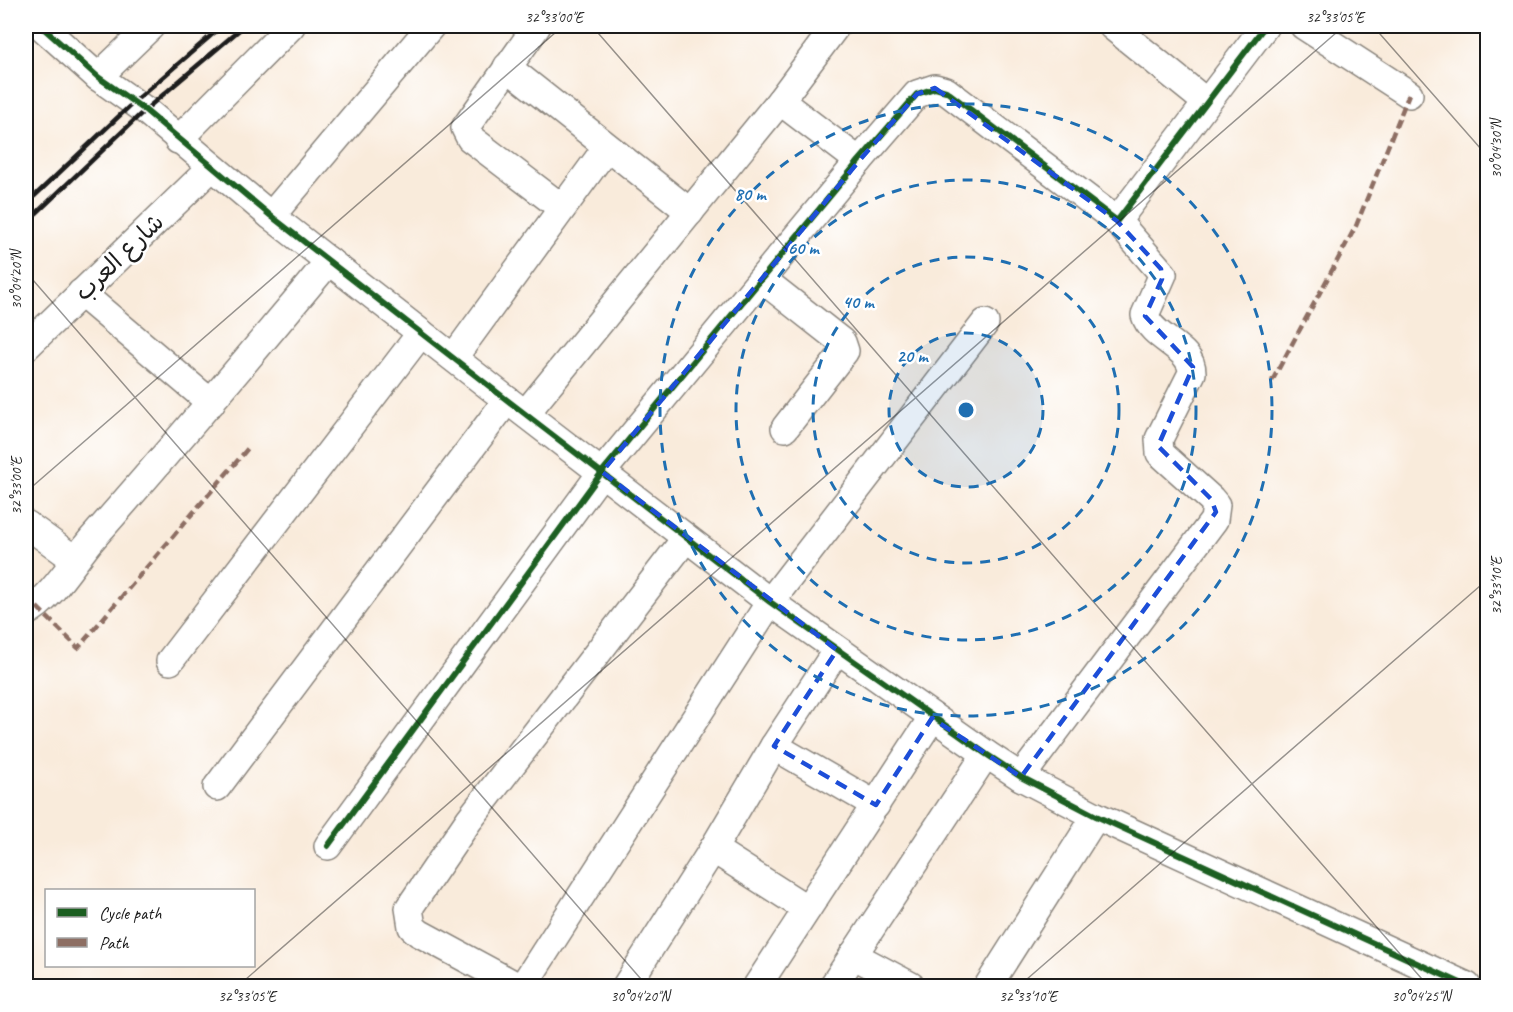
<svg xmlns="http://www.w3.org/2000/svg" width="1513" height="1012" font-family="Caveat,'Playpen Sans Arabic',sans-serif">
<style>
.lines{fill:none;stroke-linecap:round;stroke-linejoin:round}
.minor-casing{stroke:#8a847c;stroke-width:30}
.minor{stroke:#fff;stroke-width:27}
.rail{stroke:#1c1c1c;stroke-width:4.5}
.quiet{stroke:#8d6e63;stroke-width:4.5;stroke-dasharray:9 4.5;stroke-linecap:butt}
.cycleway-casing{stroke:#fff;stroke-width:10}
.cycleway{stroke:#1b5e20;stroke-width:6}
.marked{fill:none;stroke:#1d4ed8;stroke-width:4.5;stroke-dasharray:12 8;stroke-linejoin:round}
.ticks{fill:none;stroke:#1c1c1c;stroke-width:1.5;stroke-opacity:0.45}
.ring{fill:none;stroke:#1f6fb2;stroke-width:3;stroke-dasharray:10 8}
.labels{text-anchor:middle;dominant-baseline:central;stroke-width:5;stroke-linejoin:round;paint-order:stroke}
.street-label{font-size:24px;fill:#1c1c1c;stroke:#fff}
.centre{fill:#1f6fb2;stroke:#fff;stroke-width:3}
.ring-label{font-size:18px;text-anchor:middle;font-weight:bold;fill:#1f6fb2;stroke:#fff;stroke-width:5;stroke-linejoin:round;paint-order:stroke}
.neatline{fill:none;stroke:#1c1c1c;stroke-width:2}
.ticks-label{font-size:15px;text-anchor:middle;fill:#1c1c1c}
</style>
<rect width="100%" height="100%" fill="#fff"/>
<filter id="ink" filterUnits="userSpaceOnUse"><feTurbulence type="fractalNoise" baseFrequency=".0167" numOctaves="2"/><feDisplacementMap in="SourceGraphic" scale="12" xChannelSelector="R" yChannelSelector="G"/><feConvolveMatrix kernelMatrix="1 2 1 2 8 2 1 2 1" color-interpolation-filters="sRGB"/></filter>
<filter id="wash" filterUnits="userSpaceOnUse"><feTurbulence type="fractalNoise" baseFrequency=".008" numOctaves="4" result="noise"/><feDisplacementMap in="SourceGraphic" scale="24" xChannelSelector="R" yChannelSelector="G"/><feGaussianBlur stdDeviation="1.35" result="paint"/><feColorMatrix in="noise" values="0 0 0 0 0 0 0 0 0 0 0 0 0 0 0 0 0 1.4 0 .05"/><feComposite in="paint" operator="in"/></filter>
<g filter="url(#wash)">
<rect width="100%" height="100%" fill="#f9ebdb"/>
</g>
<g filter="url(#ink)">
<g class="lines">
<!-- minor casing -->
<g class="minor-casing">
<g id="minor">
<path d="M41,26L98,77L145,110L271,216L507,400L770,602L986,754L1021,777L1096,816L1467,986"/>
<path d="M537,26L465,128L470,138L562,208"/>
<path d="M1112,26L1206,102"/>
<path d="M1304,26L1409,94"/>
<path d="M507,67L690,212"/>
<path d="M98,77L151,26"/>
<path d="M780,101L859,161"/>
<path d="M178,140L291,26"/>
<path d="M271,216L431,26"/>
<path d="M762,279L842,342L845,351L785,428"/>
<path d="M81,293L211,403"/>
<path d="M26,347L212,167"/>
<path d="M454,357L607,147"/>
<path d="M526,413L780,101L836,26"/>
<path d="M26,524L74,559"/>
<path d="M26,612C50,601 74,560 92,539C173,447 251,355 329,261"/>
<path d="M170,661L421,333"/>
<path d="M774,746L837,650"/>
<path d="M1021,777L1214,520L1216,505L1211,499L1160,453L1159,439L1192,373C1193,347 1152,339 1145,315L1163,274L1117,221"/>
<path d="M217,787L507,400"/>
<path d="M328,846L602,472L859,161L917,94L935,88L946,91L1117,221L1265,26"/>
<path d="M713,849L807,909"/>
<path d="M853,955L911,986"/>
<path d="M517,986L419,933L412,927L409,908L469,820L686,538"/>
<path d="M523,986L770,602L985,323"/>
<path d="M626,986L713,849L774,746L876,805"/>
<path d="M757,986L932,718"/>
<path d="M833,986L986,754"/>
<path d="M988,986L1096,816"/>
</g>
</g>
<!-- minor -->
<use href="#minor" class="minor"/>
<!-- rail -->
<g class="rail">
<path d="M26,204L134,102L222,26"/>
<path d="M26,223L145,110L244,26"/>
</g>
<!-- quiet -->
<g class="quiet">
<path d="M1272,381L1356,226L1409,94"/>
<path d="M37,607L78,648L249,447"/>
</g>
<!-- cycleway casing -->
<g class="cycleway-casing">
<g id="cycleway">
<path d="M41,26L98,77L145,110L271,216L507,400L770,602L986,754L1021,777L1096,816L1467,986"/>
<path d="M328,846L602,472L859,161L917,94L935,88L946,91L1117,221L1265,26"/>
</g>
</g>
<!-- cycleway -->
<use href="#cycleway" class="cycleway"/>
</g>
</g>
<!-- marked area -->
<path class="marked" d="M935,88L1117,221L1161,269L1162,279L1145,316L1193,367L1158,446L1211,499L1216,512L1021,777L932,718L876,805L774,746L837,650L602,472L859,161L917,94Z"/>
<!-- ticks -->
<path class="ticks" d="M592,26L1428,986M1373,26L1488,157M26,272L647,986M26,492L563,26M238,986L1344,26M1019,986L1488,579"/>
<!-- distance rings -->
<circle cx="966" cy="410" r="77" fill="#1f6fb2" fill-opacity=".12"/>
<g class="ring">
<circle cx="966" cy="410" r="77"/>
<circle cx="966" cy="410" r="153"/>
<circle cx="966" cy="410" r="230"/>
<circle cx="966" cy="410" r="306"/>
</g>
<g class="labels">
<!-- street labels -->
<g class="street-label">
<text transform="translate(119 257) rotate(-44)">شارع العرب</text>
</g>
</g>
<circle cx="966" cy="410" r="9" class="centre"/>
<g class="ring-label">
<text x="750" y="200">80 m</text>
<text x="803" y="254">60 m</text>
<text x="858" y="308">40 m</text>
<text x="912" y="362">20 m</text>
</g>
<!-- margin -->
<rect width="1513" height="1012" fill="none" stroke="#fff" stroke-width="66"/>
<!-- legend -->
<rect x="45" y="889" width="210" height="78" fill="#ffffff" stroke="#a4a4a4" stroke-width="1.5"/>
<rect x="57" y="908" width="30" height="9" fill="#1b5e20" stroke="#a4a4a4" stroke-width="1.5"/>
<text x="99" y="919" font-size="18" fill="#1c1c1c">Cycle path</text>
<rect x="57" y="938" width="30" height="9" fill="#8d6e63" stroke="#a4a4a4" stroke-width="1.5"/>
<text x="99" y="949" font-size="18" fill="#1c1c1c">Path</text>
<rect x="33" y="33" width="1447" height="946" class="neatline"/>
<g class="ticks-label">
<text x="554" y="22">32°33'00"E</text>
<text x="1335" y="22">32°33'05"E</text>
<text transform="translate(1496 149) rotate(-90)" y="5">30°04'30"N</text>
<text transform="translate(16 280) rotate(-90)" y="5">30°04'20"N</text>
<text transform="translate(16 486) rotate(-90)" y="5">32°33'00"E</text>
<text transform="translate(1496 586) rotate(-90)" y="5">32°33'10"E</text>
<text x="247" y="1001">32°33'05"E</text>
<text x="640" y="1001">30°04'20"N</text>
<text x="1028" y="1001">32°33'10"E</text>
<text x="1421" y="1001">30°04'25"N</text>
</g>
</svg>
